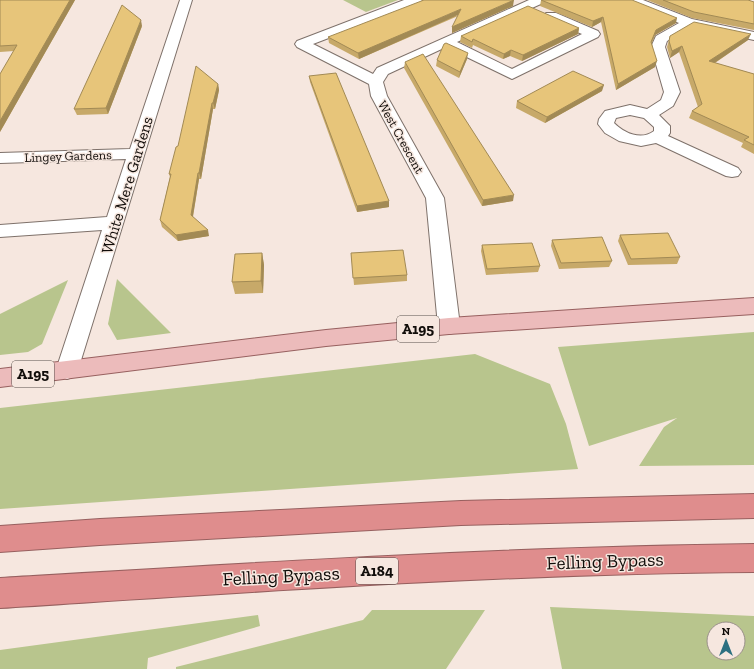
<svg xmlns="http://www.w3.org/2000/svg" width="754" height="669" font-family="'Zilla Slab',serif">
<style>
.green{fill:#b8c58d;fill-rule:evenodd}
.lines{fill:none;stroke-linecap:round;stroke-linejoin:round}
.minor-casing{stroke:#7e716a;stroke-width:2}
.major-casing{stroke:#97605f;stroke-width:2}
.highway-casing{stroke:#97605f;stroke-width:2}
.minor{fill:#fff;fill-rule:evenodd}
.major{fill:#ecbbbb;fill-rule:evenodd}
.highway{fill:#df8d8d;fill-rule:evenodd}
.wall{fill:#c7a969}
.shaded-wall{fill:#a28a55}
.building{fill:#e7c57a;stroke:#a28a55}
.labels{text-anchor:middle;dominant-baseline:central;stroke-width:3;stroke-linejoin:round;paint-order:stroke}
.far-street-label{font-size:13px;fill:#110d0a;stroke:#f6e7df}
.shield{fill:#f6e7df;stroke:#564e4a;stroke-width:1}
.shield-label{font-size:15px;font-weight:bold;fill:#110d0a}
.street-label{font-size:16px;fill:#110d0a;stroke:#f6e7df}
.near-street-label{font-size:19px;fill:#110d0a;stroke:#f6e7df}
</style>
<rect width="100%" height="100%" fill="#f6e7df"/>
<!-- green -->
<g class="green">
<path d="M343,0H398L366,12Z"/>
<path d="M117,279L171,333L117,340L108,324Z"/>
<path d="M68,280L42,344L28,352L0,355V314Z"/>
<path d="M754,332V465L639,466L664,427L677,418L589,446L558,347Z"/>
<path d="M475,354L550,384L566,424L578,469L0,509V408Z"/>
<path d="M550,607L754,616V669H562ZM714,629H738V653H714Z"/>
<path d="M372,610H485L446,669H176V667L363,620Z"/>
<path d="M258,615L260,626L148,658L147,669H0V650Z"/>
</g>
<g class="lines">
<!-- minor casing -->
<g class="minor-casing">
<g id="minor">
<path d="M180,0H192L78,370L75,376L67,379L59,376L56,370L102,230L0,237V225L107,217L126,159L0,163V153L130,149Z"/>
<path d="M404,0H422L420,3L313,44L373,74L377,68L529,0H545L543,3L457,42L512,69L582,34L546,19L544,16L546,13H556L598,31L600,34L598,37L512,79L446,47L388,74L383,82L387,96L444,198L460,326L457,332L449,334L441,332L438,326L426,198L371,96L369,84L297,47L295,44L297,41Z"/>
<path d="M626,0H643L692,19L754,32V40L692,27L667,41L665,47L680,92L673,106L659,115L670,126V133L668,136L738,168L741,172L738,176L732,177L726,176L656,143L641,146L619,141L605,133L598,124L599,119L605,111L630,105L647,109L661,100L664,92L651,47L656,36L679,23L628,3ZM630,115L644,118L654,127V131C641,141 624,133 614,123L616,118Z"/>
</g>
</g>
<!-- major casing -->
<g class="major-casing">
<path id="major" d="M754,298V314L449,334L326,346L0,387V369L326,330L449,318Z"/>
</g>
<!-- highway casing -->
<g class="highway-casing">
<g id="highway">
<path d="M754,494V518L461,525L100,545L0,552V526L100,519L461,501Z"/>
<path d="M754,544V572C502,574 251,592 0,608V578C251,563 502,547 754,544Z"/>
</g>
</g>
<!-- minor -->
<use href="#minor" class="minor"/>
<!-- major -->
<use href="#major" class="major"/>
<!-- highway -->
<use href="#highway" class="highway"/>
</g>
<!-- wall -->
<g class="wall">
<path d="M0,0H75L0,132L14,51L0,52Z"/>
<path d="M541,0L676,23L655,35L652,43L655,67L616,90L601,22L592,27L540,6Z"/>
<path d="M647,0H748L754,2V30L692,18Z"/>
<path d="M513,6L452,33L458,16L359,59L329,43L328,37Z"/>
<path d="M142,26L108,114L77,115L74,109Z"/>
<path d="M579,28L578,34L522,61L510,56L503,59L473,45L472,48L460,42L461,36Z"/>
<path d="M670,36L748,40L715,63L754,74V154L741,147L743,143L689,118L692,111L698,107L679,52L670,58L667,47Z"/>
<path d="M467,59L459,78L436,66L437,60Z"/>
<path d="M405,62L513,201L482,206L404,68Z"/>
<path d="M309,76L389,207L357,212L310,82Z"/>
<path d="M218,84L219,90L215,109H213L201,179H199L193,217L209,236L178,241L162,227L160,220L170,177L169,174L178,146Z"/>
<path d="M602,91L545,123L516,108L517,101Z"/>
<path d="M620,235L680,257L677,264L628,265L618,241Z"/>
<path d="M552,240L612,261L609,267L559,269L551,246Z"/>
<path d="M482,245L540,266L538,272L486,275L481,251Z"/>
<path d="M262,253L264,265L263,293L235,294L232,282Z"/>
<path d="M351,253L407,275V281L354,285Z"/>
</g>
<!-- shaded-wall -->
<g class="shaded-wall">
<path d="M70,0H75L0,132V121Z"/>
<path d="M514,0L513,6L452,33V27Z"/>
<path d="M461,9L460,14L359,59L358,53Z"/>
<path d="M603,17L601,22L592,27L593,21Z"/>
<path d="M677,18L676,23L655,35L650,47L656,30Z"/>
<path d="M141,20L142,26L108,114L106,108Z"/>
<path d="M579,28L578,34L522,61L523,55Z"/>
<path d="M751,34L748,40L707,68L709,61Z"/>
<path d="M682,46L679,52L670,58L672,51Z"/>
<path d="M511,50L510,56L503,59L504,54Z"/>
<path d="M468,53L467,59L459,78L460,72Z"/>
<path d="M657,61L655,67L616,90L618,84Z"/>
<path d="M218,84L219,90L215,109L213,103Z"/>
<path d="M604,85L602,91L545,123L547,117Z"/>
<path d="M212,103L213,109L201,179L199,173Z"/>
<path d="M198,173L199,179L192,221L191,215Z"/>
<path d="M514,195L513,201L482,206L483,200Z"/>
<path d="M389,201V207L357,212V206Z"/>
<path d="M208,230L209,236L178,241L176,235Z"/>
<path d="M262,253L264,265L263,293L261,281Z"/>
</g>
<!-- building -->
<g class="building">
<path d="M0,0H70L0,121V74L17,45L0,46Z"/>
<path d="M424,0H514L452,27L461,9L358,53L328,37Z"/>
<path d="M541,0H632L677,18L656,30L651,42L657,61L618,84L603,17L593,21Z"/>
<path d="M663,0H748L754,2V24L694,12Z"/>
<path d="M122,5L141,20L106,108L74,109Z"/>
<path d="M528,6L579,28L523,55L511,50L504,54L473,39L472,42L461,36Z"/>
<path d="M694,22L751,34L709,61L754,74V145L744,140L749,137L692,111L702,104L682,46L672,51L669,41L670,36Z"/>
<path d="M446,43L468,53L460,72L437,60L444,44Z"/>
<path d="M423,54L514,195L483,200L405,62Z"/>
<path d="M196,66L218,84L213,103H212L199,173H198L191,215L208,230L176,235L160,220L171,174H169L176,147L178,146Z"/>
<path d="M573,71L604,85L547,117L517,101Z"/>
<path d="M336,73L389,201L357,206L309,76Z"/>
<path d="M668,233L680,257L631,259L620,235Z"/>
<path d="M602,237L612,261L561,263L552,240Z"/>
<path d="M532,243L540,266L487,269L482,245Z"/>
<path d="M403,250L407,275L353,278L351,253Z"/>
<path d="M262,253L261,281L232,282L235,254Z"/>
</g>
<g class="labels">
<!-- far-street labels -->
<g class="far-street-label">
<text transform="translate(401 137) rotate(61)">West Crescent</text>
<text transform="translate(68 156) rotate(-2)">Lingey Gardens</text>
</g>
<!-- shield labels -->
<g class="shield">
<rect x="397" y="316" width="42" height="26" rx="3"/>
<rect x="12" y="361" width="42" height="26" rx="3"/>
<rect x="356" y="558" width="42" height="26" rx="3"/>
</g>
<g class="shield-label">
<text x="418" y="329">A195</text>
<text x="33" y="374">A195</text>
<text x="377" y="571">A184</text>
</g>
<!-- street labels -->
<g class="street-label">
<text transform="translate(127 185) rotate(-73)">White Mere Gardens</text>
</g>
<!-- near-street labels -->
<g class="near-street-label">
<text transform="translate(605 561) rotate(-2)">Felling Bypass</text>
<text transform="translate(281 576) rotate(-3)">Felling Bypass</text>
</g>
</g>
<!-- north arrow -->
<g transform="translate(726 641)"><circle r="19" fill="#f6e7df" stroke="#9a908a"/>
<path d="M0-3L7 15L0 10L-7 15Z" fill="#2d7081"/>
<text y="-6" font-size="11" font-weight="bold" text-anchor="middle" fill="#110d0a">N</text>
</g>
</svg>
